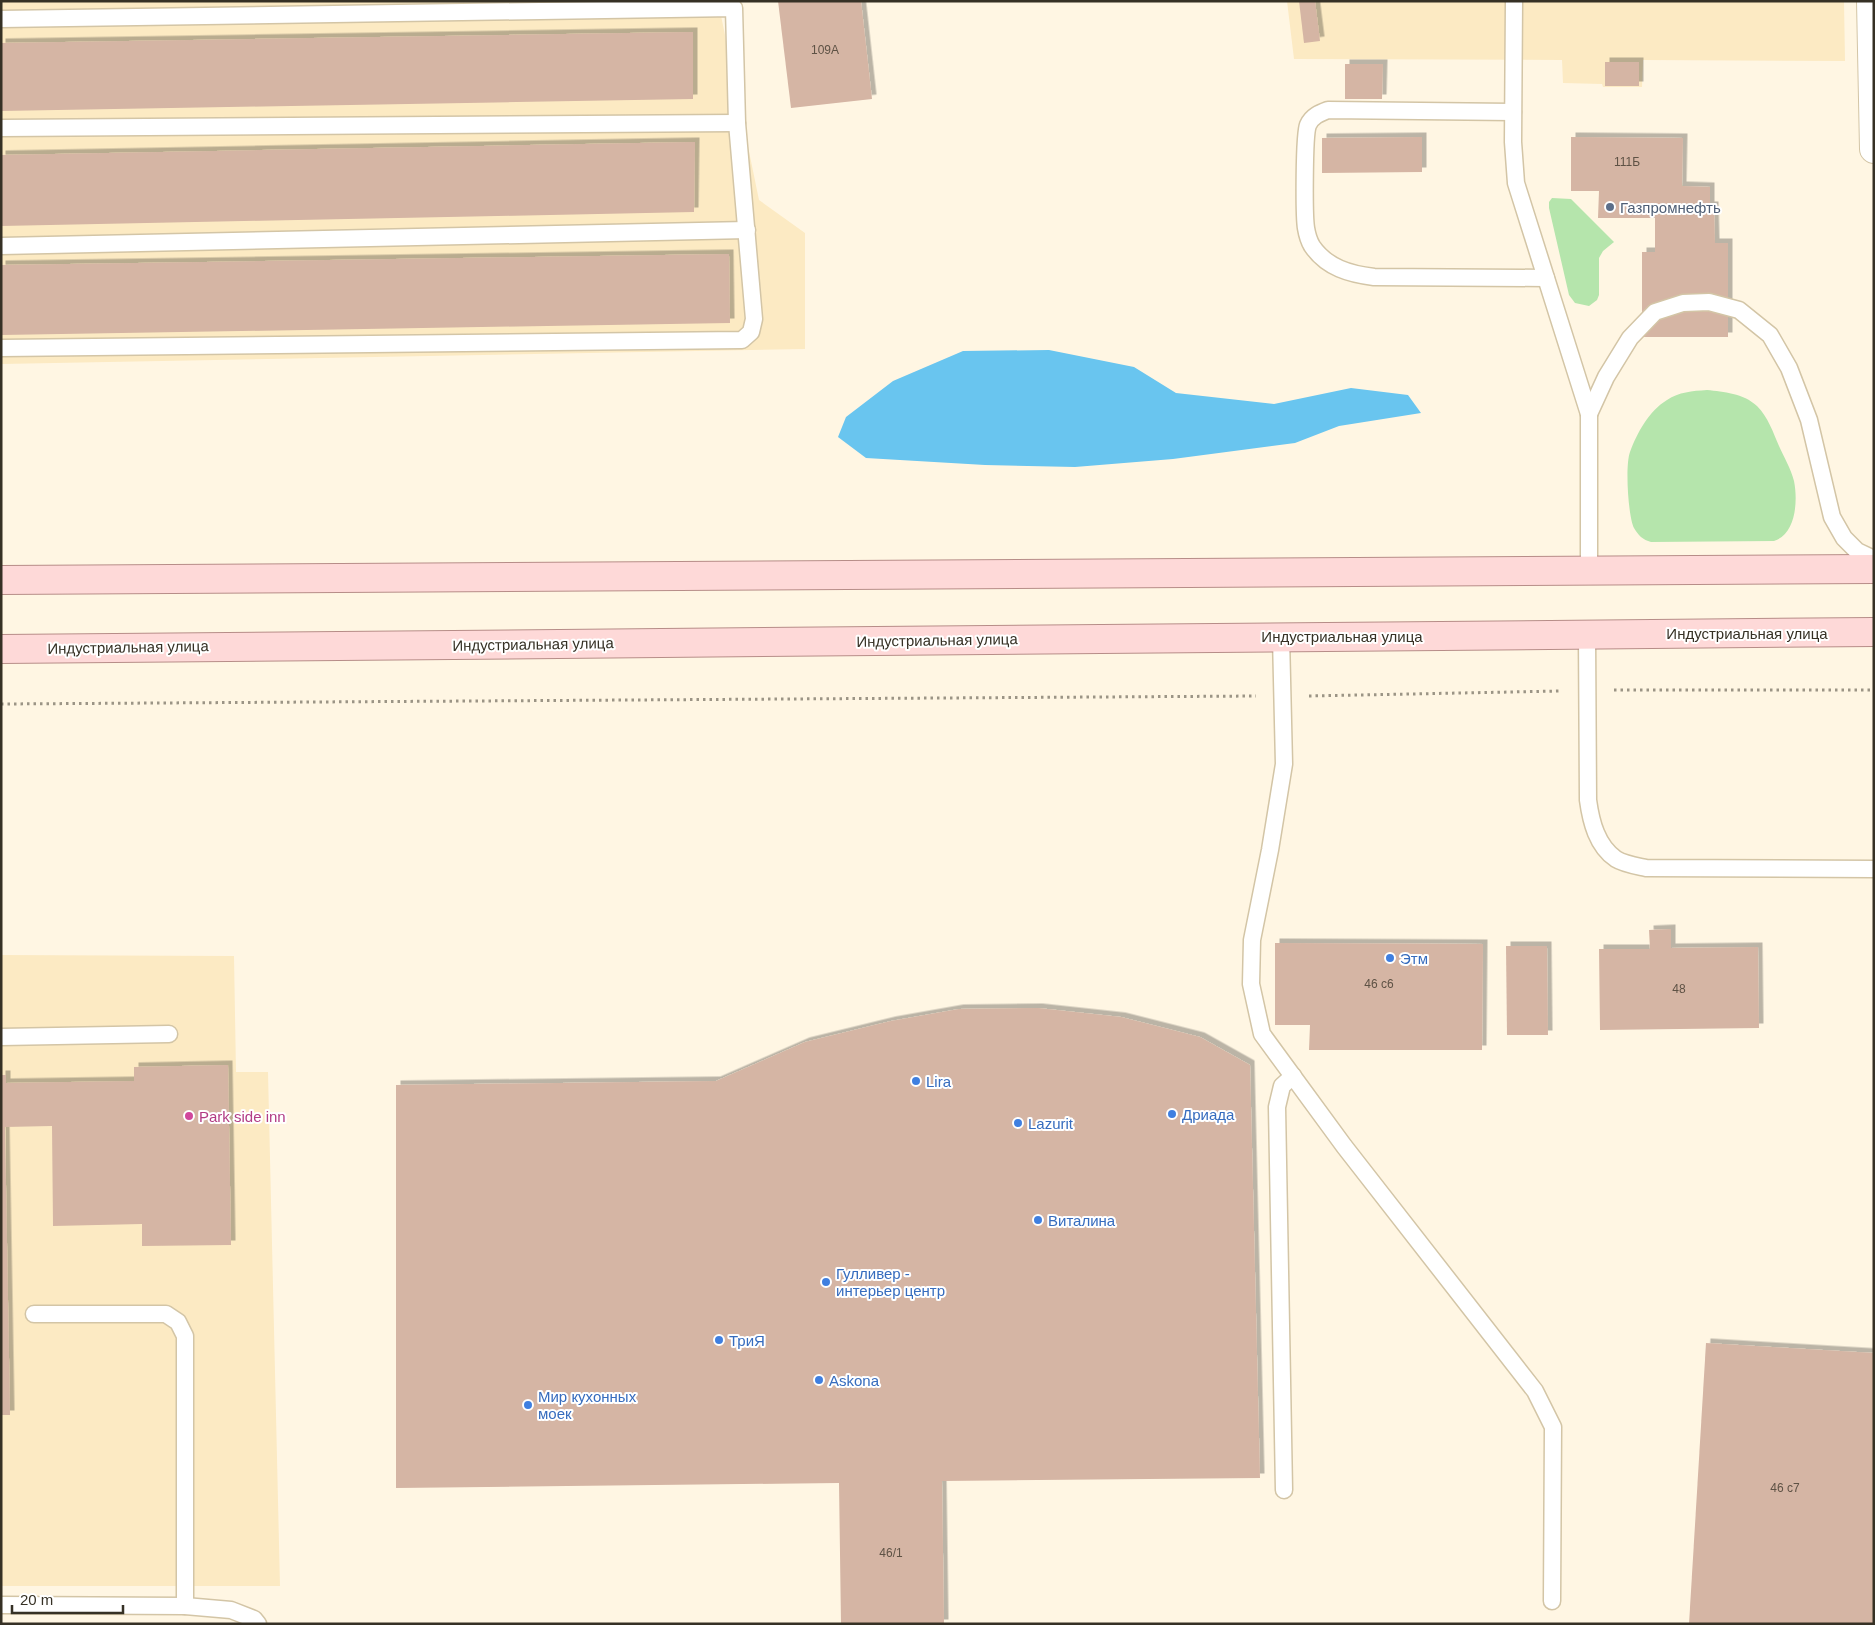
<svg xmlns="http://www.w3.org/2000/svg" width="1875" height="1625" font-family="Arial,sans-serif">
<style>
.built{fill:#fceac3}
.green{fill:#b5e5ac}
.water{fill:#69c5ef}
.building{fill:#d5b5a4;filter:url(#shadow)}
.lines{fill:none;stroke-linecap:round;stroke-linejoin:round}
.lane-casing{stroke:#d3c5a6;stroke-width:19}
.street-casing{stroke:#d3c5a6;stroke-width:30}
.primary-casing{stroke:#b78d88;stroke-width:30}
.path{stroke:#9b9485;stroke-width:3;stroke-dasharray:2.5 4;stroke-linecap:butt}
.lane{stroke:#fff;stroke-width:16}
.street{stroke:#fff;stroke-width:28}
.primary{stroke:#fed9d8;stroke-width:28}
.service-dot{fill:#5c6f8a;stroke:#fff;stroke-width:2}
.shop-dot{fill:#3f7fe0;stroke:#fff;stroke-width:2}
.hotel-dot{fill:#d1479c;stroke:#fff;stroke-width:2}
.labels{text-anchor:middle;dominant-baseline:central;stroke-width:4;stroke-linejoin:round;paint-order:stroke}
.number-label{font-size:12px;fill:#5e5245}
.service-label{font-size:15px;fill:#4e5e75;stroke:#fff;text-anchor:start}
.street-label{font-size:15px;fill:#363125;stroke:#fff}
.shop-label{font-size:15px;fill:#366cbe;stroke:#fff;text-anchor:start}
.hotel-label{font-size:15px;fill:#b23c85;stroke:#fff;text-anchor:start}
</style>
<defs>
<filter id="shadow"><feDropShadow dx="4.5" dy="-4.5" stdDeviation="0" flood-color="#0004"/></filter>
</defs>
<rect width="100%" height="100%" fill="#fff6e3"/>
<!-- built -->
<g class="built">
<path d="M1,1H718L759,200L805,233V349L1,364Z"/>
<path d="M1287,1H1844L1845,61L1643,60L1642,87H1603L1602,84L1563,83L1562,60L1294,59Z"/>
<path d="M1,955L234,956L236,1072H268L280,1586H1Z"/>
</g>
<!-- green -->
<g class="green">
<path d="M1552,198L1571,199L1614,242L1603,251L1599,258V295L1597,300L1589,306L1575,303L1569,295L1549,208V202Z"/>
<path d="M1707,390C1724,392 1743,393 1757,406C1768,417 1773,432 1779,446C1784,457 1791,469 1794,481C1798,501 1796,534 1774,541L1651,542C1643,540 1638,535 1634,528C1628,516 1625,465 1630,452C1637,433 1649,411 1667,400C1679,392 1692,391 1707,390Z"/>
</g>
<!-- water -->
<path class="water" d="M1049,350L1134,367L1176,393L1274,404L1351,388L1408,395L1421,413L1339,426L1295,443L1173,459L1075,467L985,465L866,458L838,437L846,417L893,381L963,351Z"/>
<!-- building -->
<g class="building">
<path d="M778,1H861L872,99L791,108Z"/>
<path d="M1299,1H1315L1320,41L1304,43Z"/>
<path d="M693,32V99L1,111V43Z"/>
<rect x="1605" y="62" width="34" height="24"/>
<path d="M1345,64H1383L1382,99H1345Z"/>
<path d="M1422,137V172L1322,173V138Z"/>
<path d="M1571,137L1683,138L1682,186L1710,187V206H1714L1715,243H1728V337H1642V252H1655V218H1598L1599,191H1571Z"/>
<path d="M695,142L694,212L1,226V155Z"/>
<path d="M729,254L730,323L1,335V265Z"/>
<path d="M1671,929V948L1758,947L1759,1028L1600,1030L1599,949H1650L1649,930Z"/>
<path d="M1275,943L1483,944L1482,1050H1309L1310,1025H1275Z"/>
<path d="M1506,946H1547L1548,1035H1507Z"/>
<path d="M1038,1008L1121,1017L1200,1037L1250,1065L1260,1478L942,1481L944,1624H841L839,1483L396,1488V1085L716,1081L805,1042L891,1021L959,1009Z"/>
<path d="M228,1065L231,1245L142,1246V1224L53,1226L52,1126L5,1127L10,1415H1V1075H6V1083L134,1081V1067Z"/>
<path d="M1706,1343L1874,1353V1624H1689Z"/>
</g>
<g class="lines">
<!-- lane casing -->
<g class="lane-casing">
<g id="lane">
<path d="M1514,1L1513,142L1516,183L1589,414V572"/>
<path d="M1,19L734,8L737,123L754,319L751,332L742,340L1,348"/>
<path d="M1513,112L1328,110C1320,113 1312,116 1308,125C1304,135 1304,215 1306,228C1307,234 1309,241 1312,246C1327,268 1350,274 1374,277L1546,278"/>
<path d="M1,128L737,123"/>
<path d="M1,246L747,230"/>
<path d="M1589,414L1606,377L1630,338L1655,312L1683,303L1709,302L1739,310L1770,335L1789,368L1809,420L1832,517L1844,538L1857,551L1874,559"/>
<path d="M1587,635L1588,800C1591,822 1597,846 1616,859C1624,864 1637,866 1646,868L1874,869"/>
<path d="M1281,637L1284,764L1270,850L1252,940L1251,984L1262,1034L1344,1146L1535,1391L1553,1427L1552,1601"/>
<path d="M1,1037L169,1034"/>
<path d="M34,1314H166L178,1322L185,1336V1606"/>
<path d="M1284,1490L1277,1107L1282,1086L1293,1076"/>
<path d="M1,1605L185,1606L231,1610L254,1619L258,1624"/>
</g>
</g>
<!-- street casing -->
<g class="street-casing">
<path id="street" d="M1871,1L1874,149"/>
</g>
<!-- primary casing -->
<g class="primary-casing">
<g id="primary">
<path d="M1,580L1874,569"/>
<path d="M1,649L1874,632"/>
</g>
</g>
<!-- path -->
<g class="path">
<path d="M1614,690H1874"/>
<path d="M1309,696L1561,691"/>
<path d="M1,704L1256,696"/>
</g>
<!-- lane -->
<use href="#lane" class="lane"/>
<!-- street -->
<use href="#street" class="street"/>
<!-- primary -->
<use href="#primary" class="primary"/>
</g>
<!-- markers -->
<circle class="service-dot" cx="1610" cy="207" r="5"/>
<g class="shop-dot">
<circle cx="1390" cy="958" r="5"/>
<circle cx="916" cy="1081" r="5"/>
<circle cx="1172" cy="1114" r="5"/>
<circle cx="1018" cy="1123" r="5"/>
<circle cx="1038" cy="1220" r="5"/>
<circle cx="826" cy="1282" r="5"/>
<circle cx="719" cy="1340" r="5"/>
<circle cx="819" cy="1380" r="5"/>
<circle cx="528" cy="1405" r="5"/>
</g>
<circle class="hotel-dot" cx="189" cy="1116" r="5"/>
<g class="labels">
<!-- number labels -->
<g class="number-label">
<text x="825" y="50">109А</text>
<text x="1627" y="162">111Б</text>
<text x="1379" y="984">46 с6</text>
<text x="1679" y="989">48</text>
<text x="1785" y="1488">46 с7</text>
<text x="891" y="1553">46/1</text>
</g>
<!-- service labels -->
<g class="service-label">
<text x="1620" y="207">Газпромнефть</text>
</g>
<!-- street labels -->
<g class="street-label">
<text x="1747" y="633">Индустриальная улица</text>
<text x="1342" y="636">Индустриальная улица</text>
<text transform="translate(937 640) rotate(-1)">Индустриальная улица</text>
<text transform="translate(533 644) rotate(-1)">Индустриальная улица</text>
<text transform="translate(128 647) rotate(-1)">Индустриальная улица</text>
</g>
<!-- shop labels -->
<g class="shop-label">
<text x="1400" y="958">Этм</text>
<text x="926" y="1081">Lira</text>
<text x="1182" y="1114">Дриада</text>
<text x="1028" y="1123">Lazurit</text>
<text x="1048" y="1220">Виталина</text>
<text x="836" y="1273">Гулливер -<tspan x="836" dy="17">интерьер центр</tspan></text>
<text x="729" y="1340">ТриЯ</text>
<text x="829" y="1380">Askona</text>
<text x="538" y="1396">Мир кухонных<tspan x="538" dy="17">моек</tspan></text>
</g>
<!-- hotel labels -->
<g class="hotel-label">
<text x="199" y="1116">Park side inn</text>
</g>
</g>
<!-- border -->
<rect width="1875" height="1625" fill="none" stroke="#363125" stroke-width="5"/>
<!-- scale -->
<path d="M12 1605v8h111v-8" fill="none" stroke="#363125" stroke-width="2.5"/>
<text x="20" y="1605" font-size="15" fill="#363125" stroke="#ffffff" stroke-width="4" paint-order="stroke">20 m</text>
</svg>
